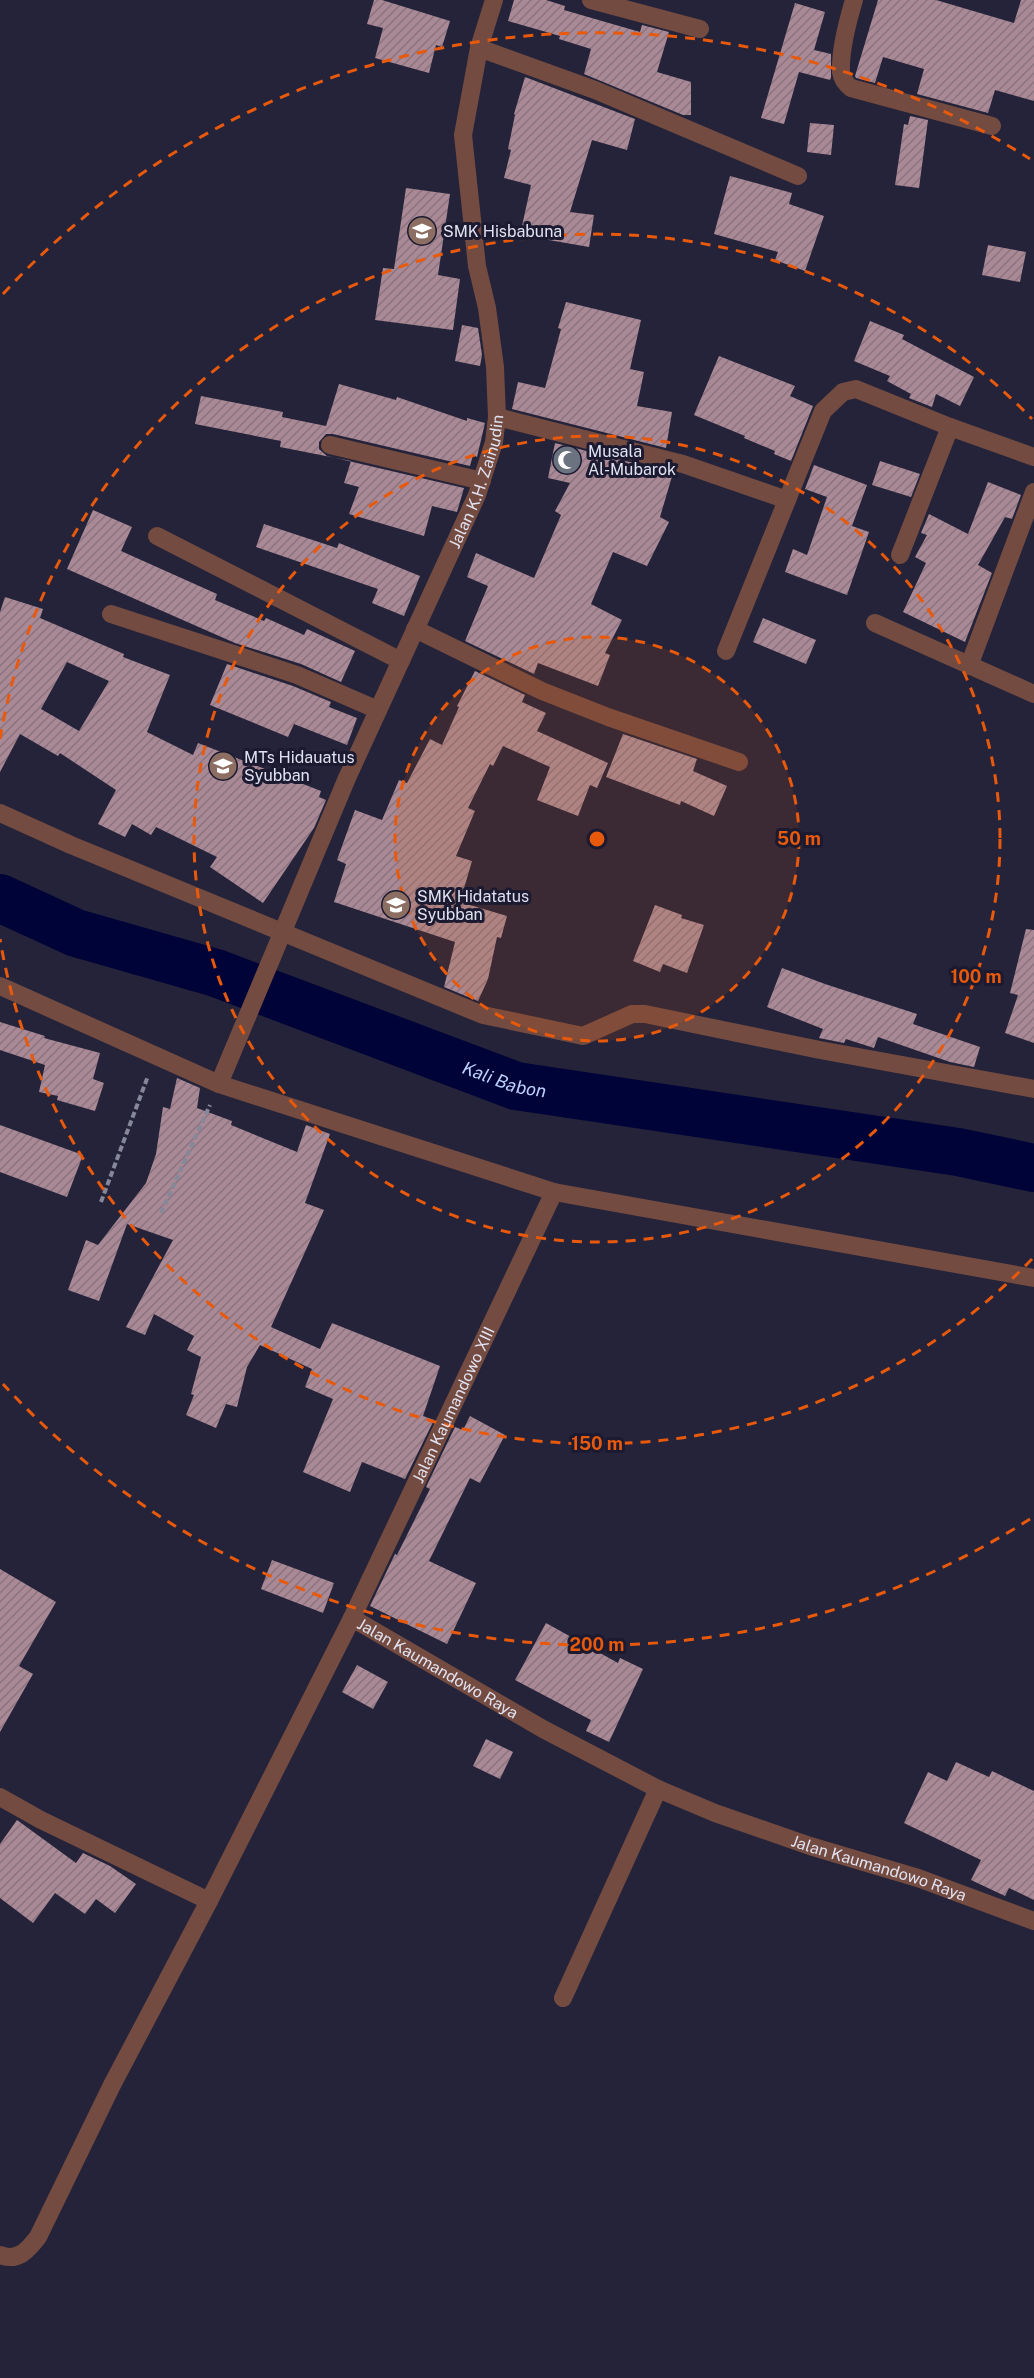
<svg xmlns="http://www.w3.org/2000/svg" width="1034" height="2378" font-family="'Public Sans',sans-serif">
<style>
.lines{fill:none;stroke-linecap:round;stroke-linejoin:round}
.river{stroke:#000337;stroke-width:48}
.building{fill:url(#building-hatch);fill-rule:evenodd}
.path{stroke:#87879a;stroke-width:4;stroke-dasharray:6 3;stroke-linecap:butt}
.street{stroke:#734b41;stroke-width:18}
.ring{fill:none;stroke:#e8590c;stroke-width:3;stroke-dasharray:10 8}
.labels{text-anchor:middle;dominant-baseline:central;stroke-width:6;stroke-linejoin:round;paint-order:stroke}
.poi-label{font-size:16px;fill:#e1e2f1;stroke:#1b1a30;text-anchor:start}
.street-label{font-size:16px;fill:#e1e2f1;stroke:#1b1a30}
.water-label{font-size:18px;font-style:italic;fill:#bcd1fb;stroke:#1b1a30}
.centre{fill:#e8590c;stroke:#1b1a30;stroke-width:3}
.ring-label{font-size:18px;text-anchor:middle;font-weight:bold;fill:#e8590c;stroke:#1b1a30;stroke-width:6;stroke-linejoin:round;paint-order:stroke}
</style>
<defs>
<pattern id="building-hatch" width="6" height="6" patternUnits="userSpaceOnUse" patternTransform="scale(1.5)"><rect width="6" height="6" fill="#a98995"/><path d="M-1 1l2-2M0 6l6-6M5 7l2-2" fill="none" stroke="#8b747e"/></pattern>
</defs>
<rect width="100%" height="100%" fill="#24233a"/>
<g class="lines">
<!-- river -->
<path class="river" id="s1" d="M0,898L76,933L216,973L516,1086L958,1152L1034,1168"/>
</g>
<!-- building -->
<g class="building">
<path d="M374,0H382L450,21L442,47L436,45L429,73L375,58L383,28L367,24Z"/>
<path d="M514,0H546L565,6L564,10L640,32L642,25L669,32L657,72L691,82V115H683L584,74L591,49L559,39L560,36L508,21Z"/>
<path d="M878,0H936L1014,23L1021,0H1034V101L995,90L988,113L917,94L924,69L883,57L875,83L856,78L855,76Z"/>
<path d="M795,3L825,12L814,50L831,54V78L830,80L799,72L784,124L761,118Z"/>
<path d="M525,77L635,119L627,150L592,140L570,212L594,215L589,247L520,235L531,185L504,178L511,150L508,149L515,115L514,114Z"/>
<path d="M910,116L928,120L919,188L895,185L904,124L908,125Z"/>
<path d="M810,123L834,125L831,155L807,152Z"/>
<path d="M730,176L792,193L789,204L824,216L805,271L775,260L778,252L714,234Z"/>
<path d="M406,188L450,194L438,275L460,279L453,330L375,320L383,268L394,269Z"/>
<path d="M988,245L1026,252L1020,282L982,275Z"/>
<path d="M566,302L641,320L630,369L644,372L637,406L672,412L666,448L512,409L518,382L545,388L561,329L558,328Z"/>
<path d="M870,321L904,335L902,339L974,377L960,406L936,394L932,407L909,398L911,394L887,381L890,376L854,361Z"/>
<path d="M462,325L478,328L482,355L480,366L455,361Z"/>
<path d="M719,356L795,386L790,396L813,406L791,461L774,454L775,451L744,438L745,436L694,415Z"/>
<path d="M339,384L396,400L397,397L467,421V418L485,423L477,457L473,455L470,466L333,434H326L319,442V449L327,456L464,488L457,512L432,506L424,536L349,514L359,487L344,483L351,461L280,447L281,441L195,424L201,396L283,412L282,417L326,426Z"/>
<path d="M555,443L673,473L660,517L669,522L647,566L613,552L591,604L622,620L605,653L610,655L598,686L538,663L534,674L465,641L488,586L467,577L476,553L534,578L561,515L555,511L570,483L548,478Z"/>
<path d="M880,461L920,474L911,497L872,485Z"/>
<path d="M814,465L867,485L852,526L869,532L847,595L785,572L793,549L807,555L827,497L805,489Z"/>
<path d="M988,482L1021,495L1012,519L1005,517L978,565L992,573L965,642L903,612L926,563L915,557L927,535L921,533L929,514L968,534Z"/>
<path d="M93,510L132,527L121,551L217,594L215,600L264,621L266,618L304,635L307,629L355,651L341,682L301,664L235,643L67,569Z"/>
<path d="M264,524L337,548L339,543L420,576L404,616L372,603L378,589L256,547Z"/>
<path d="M5,597L43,609L40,618L124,654L123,657L170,675L147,732L193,755L198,743L321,791L319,797L326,800L314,828L263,903L210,867L217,857L156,827L151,835L132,824L125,837L98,824L116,790L60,753L58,756L20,734L0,772V612ZM67,662L109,681L79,731L41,709Z"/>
<path d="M763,618L816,640L806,664L753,642Z"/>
<path d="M227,664L293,686L331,702L329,707L357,718L347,745L294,724L288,737L210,705Z"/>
<path d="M475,671L525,695L522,702L546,713L537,731L608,763L597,788L590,785L578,816L537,800L550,767L503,746L493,766L490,764L468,808L475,811L456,856L472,861L460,902L507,916L501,938L497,937L488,979L478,1001L444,987L455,942L334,902L346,864L337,860L355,810L382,820L399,780L407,783L430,739L442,745L459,707L457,706Z"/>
<path d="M623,734L697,759L693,771L727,786L714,816L681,801L680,805L606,777Z"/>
<path d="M655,905L682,915L681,918L704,925L687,973L663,964L660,972L633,961Z"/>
<path d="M1026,929L1034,930V1043L1005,1033L1018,995L1010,993Z"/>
<path d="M782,968L825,984L917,1014L913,1024L980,1047L974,1067L950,1062L878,1037L874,1048L846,1039L844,1043L819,1038L823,1029L767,1007Z"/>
<path d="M0,1022L45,1036L44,1038L100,1053L93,1079L104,1083L95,1111L57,1100L58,1096L39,1092L45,1065L0,1050Z"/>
<path d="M177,1078L200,1088L197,1108L232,1121L231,1125L297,1152L306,1125L330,1134L305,1203L324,1210L271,1327L320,1349L332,1323L440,1366L423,1416L434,1420L405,1479L362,1462L350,1492L303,1472L333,1399L305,1387L312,1369L260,1345L247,1367L237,1407L226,1404L216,1428L186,1415L194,1395L191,1394L201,1357L187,1350L194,1336L154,1314L145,1335L126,1327L173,1240L127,1224L99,1301L68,1290L86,1240L98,1245L146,1183L156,1154L163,1107L170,1109Z"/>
<path d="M0,1125L83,1155L67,1197L0,1172Z"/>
<path d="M470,1416L505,1435L480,1483L470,1478L429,1561L476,1583L447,1644L370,1606L395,1554L397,1555L430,1489L426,1487L455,1427L463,1430Z"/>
<path d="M272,1560L334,1583L323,1613L261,1589Z"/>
<path d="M0,1569L56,1602L19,1666L33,1674L0,1732Z"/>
<path d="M546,1623L618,1663L620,1658L643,1669L609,1742L586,1731L591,1720L515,1680Z"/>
<path d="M357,1665L388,1682L373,1709L342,1692Z"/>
<path d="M486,1739L513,1752L500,1779L473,1766Z"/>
<path d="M956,1762L989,1777L992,1771L1034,1791V1900L1009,1888L1005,1896L971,1880L981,1860L904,1823L928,1772L947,1781Z"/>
<path d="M17,1820L76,1863L83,1853L110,1866L136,1884L115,1913L96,1899L85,1914L55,1893L33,1923L0,1898V1844Z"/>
</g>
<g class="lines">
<!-- path -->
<g class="path">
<path d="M101,1202L148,1076"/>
<path d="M161,1213L210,1105"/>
</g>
<!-- street -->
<g class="street">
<path d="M591,0L700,29"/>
<path d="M854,0C848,20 840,51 841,72C842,79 846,84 851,88L992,126"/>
<path d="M479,48L595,90L798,176"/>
<path d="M497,417L683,464L787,500"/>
<path d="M330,445L482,481"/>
<path d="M157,536L401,661"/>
<path d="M900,555L950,427"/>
<path d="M111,614L297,675L378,710"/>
<path d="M875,623L1034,694"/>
<path d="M415,629L542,691L608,717L739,762"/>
<path d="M726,651L823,411L843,392L856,389L950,427L1034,457"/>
<path d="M969,666L1034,492"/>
<path d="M0,813L71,845L483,1015L583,1036L632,1014H645L820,1050L1034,1089"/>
<path d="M0,986L219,1084L554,1192L1034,1278"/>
<path id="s2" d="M219,1084L347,778L477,495L494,442L497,417L495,367L487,308L477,266L463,135L479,48L494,0"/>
<path id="s3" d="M352,1618L554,1192"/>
<path id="s4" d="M0,1797L41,1820L209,1901L352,1618L543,1729L658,1789L715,1813L810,1846L918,1878L1034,1921"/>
<path d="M563,1998L658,1789"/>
<path d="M0,2255C18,2262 28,2250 38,2237L112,2085L209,1901"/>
</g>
</g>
<!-- distance rings -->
<circle cx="597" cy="839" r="202" fill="#e8590c" fill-opacity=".12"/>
<g class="ring">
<circle cx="597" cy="839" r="202"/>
<circle cx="597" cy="839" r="403"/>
<path d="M1032 1259A605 605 0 0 1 0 939M0 739A605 605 0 0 1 1032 419"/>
<path d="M1030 1519A806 806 0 0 1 3 1384M3 294A806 806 0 0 1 1030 159"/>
</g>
<!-- icons -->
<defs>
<g id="school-disc" transform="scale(1.5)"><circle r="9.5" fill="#8d6e63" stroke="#1b1a30"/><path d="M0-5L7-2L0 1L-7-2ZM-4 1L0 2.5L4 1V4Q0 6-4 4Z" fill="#fff"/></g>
<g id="mosque-disc" transform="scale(1.5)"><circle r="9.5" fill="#6b7280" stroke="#1b1a30"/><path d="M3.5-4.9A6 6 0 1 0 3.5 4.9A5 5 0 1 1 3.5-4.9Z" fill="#fff"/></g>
</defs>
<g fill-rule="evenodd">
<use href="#school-disc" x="422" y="231"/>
<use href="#mosque-disc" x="567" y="460"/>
<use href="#school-disc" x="223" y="766"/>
<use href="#school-disc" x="396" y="905"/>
</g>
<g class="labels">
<!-- poi labels -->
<g class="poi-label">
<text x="443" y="231">SMK Hisbabuna</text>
<text x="588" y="451">Musala<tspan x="588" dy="18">Al-Mubarok</tspan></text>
<text x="244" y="757">MTs Hidauatus<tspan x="244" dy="18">Syubban</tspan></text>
<text x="417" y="896">SMK Hidatatus<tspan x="417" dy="18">Syubban</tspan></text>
</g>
<!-- street labels -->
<g class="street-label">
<text stroke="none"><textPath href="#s2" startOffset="656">Jalan K.H. Zainudin</textPath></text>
<text stroke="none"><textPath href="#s3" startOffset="236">Jalan Kaumandowo XIII</textPath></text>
<text stroke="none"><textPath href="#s4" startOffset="650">Jalan Kaumandowo Raya</textPath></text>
<text stroke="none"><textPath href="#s4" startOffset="1136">Jalan Kaumandowo Raya</textPath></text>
</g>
<!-- water labels -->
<g class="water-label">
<text stroke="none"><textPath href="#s1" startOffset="537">Kali Babon</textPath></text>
</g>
</g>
<circle cx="597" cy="839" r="9" class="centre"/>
<g class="ring-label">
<text x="799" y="845">50 m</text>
<text x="976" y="983">100 m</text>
<text x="597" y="1450">150 m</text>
<text x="597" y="1651">200 m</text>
</g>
</svg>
